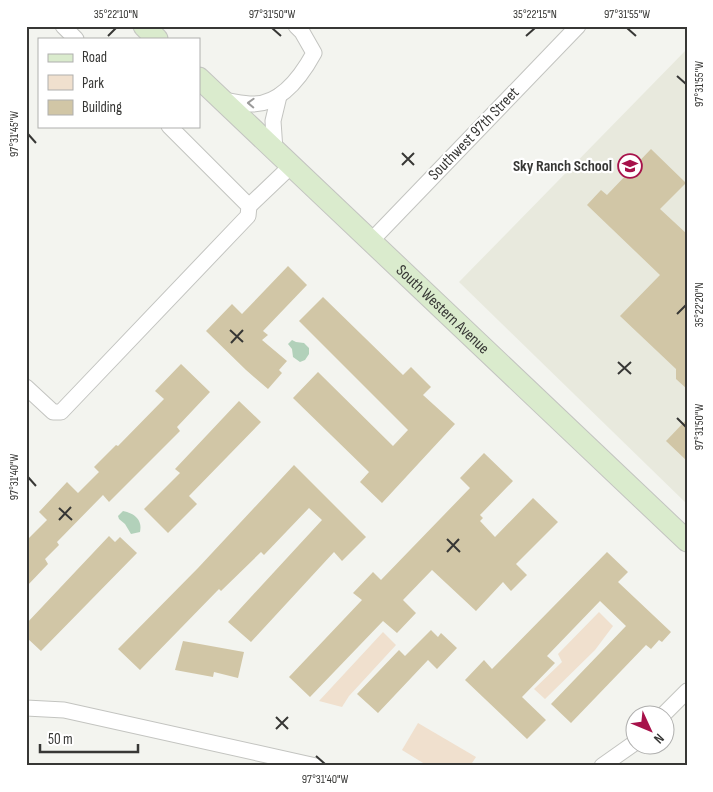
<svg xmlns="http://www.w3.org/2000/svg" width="713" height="792" font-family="'Sofia Sans Condensed',sans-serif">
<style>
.built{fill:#e8e9dd}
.green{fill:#f0e0ce}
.water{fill:#b2d1ba}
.building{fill:#d1c6a6}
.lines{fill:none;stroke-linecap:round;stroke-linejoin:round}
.street-casing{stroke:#c3c4c0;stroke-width:17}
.secondary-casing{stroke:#c3c4c0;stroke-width:23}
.street{stroke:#fff;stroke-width:15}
.secondary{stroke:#daebcd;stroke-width:21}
.oneway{stroke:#9b9b9a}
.ticks{fill:none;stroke:#373735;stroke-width:2}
.labels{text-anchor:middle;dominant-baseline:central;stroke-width:4.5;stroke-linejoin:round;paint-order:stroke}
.street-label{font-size:16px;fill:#373735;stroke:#fff}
.poi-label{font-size:16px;font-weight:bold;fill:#373735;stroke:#fff;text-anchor:end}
.neatline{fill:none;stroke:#373735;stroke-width:2}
.ticks-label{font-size:12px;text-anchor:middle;fill:#373735}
</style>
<rect width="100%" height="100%" fill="#f3f4ef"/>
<!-- built -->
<path class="built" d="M687,49V504L459,282Z"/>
<!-- green -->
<g class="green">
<path d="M599,612L613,626L595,650L545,699L534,689L562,662L558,654Z"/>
<path d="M383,632L396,645L349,696L342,707L319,701Z"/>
<path d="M418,723L476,757L470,766H428L402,750Z"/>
</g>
<!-- water -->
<g class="water">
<path d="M292,340L296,342L304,343L309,348V354L305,360L300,362L293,357L292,349L288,344Z"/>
<path d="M123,511C134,513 143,520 140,532L131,534L125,524L119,519L118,516Z"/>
</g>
<!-- building -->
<g class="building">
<path d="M651,149L686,183L660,209L687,234V389L676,379V369L620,316L660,275L587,205L601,190L607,195Z"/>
<path d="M288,266L307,285L263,331L268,335L262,340L287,361L279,370L282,373L268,389L246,370L206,331L232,304L242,314Z"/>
<path d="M323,297L403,375L411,367L431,387L423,395L455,424L382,503L360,482L369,472L293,398L318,372L393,446L408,430L299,321Z"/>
<path d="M181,364L210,392L177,427L180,431L109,502L103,495L57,542L59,545L45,559L48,564L26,587V541L47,520L39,512L67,482L78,493L99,472L94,467L116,445L118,446L164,399L155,391Z"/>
<path d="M239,401L261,422L189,496L197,504L168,533L144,509L180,473L175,469Z"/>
<path d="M687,419V461L666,441Z"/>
<path d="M484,453L513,481L480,515L483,518L480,521L495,537L533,498L558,522L516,564L527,575L511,591L503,582L476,611L432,570L403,600L416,613L397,633L383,621L310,697L289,677L362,600L353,593L373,572L381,580L470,488L460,478Z"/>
<path d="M294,465L366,537L342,561L334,552L251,642L228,622L322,520L309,508L264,555L261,552L221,591L219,589L140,670L118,649L198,568Z"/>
<path d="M109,536L115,542L120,537L137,553L41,651L26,637V624Z"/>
<path d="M607,552L628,572L618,582L671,632L662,642L659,640L651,649L646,645L571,723L551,704L626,626L600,601L547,656L555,663L522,697L546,720L527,739L465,680L484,660L492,669Z"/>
<path d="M431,630L438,637L441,633L457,648L437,669L428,660L378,713L357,694L399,650L405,656Z"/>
<path d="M183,641L244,652L238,678L214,672L213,677L175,670Z"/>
</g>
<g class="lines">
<!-- street casing -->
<g class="street-casing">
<g id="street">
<path d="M63,26L76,39"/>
<path d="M222,100C232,101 243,104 253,104C282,104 302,75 314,53L302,32L296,26"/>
<path d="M275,150L273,121L279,96"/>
<path d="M249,206L291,166"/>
<path d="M371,241L578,26"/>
<path d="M26,387L53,412H61L248,216L249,206L169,126"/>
<path d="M26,708L64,710L316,766"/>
<path d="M664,714L687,691"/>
<path d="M602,766L636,742"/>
</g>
</g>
<!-- secondary casing -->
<g class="secondary-casing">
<g id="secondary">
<path d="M144,26L157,39"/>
<path id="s1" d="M199,78L687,541"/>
</g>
</g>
<!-- street -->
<use href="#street" class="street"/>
<!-- secondary -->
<use href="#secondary" class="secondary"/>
</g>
<!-- one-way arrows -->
<defs><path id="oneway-chevron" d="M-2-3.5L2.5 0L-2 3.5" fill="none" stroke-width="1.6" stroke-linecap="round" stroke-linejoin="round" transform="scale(1.25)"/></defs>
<use class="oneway" href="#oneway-chevron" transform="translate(251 103) rotate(-178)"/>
<!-- ticks -->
<path class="ticks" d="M272,28L281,36M627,28L636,36M108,36L116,28M526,36L535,28M677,76L686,84M28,134L36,143M402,153L414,165M402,165L414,153M677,314L686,305M230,330L243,342M231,343L243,330M618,362L631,374M618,374L631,362M677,418L686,427M28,477L36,486M59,508L72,520M59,520L71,507M447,539L460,552M447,552L459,539M276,717L288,729M276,729L288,717M316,756L325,764"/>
<!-- icons -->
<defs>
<g id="school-ring" transform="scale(1.25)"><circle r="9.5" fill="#fff" stroke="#a7124a" stroke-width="1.5"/><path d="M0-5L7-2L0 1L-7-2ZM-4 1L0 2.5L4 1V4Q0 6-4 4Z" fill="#a7124a"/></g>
</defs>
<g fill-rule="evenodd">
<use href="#school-ring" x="630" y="166"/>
</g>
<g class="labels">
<!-- street labels -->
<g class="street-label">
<text transform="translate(474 134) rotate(-46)">Southwest 97th Street</text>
<text stroke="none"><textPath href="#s1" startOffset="336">South Western Avenue</textPath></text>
</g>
<!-- poi labels -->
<g class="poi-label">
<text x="612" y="166">Sky Ranch School</text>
</g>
</g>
<!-- border -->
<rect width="713" height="792" fill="none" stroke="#ffffff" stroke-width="55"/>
<!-- legend -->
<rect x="38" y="38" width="162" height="90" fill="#ffffff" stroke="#afafae"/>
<rect x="48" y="54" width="25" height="8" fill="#daebcd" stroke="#afafae"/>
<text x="82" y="62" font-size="15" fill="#373735">Road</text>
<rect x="48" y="75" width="25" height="15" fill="#f0e0ce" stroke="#afafae"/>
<text x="82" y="88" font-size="15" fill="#373735">Park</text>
<rect x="48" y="100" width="25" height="15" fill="#d1c6a6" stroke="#afafae"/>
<text x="82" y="112" font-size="15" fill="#373735">Building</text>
<!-- north arrow -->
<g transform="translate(650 730) rotate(134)"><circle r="24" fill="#ffffff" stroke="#afafae"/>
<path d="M0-4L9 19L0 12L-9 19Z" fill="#a7124a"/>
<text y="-8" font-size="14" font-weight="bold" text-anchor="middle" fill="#373735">N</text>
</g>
<!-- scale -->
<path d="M40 744v8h98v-8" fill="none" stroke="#373735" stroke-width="2.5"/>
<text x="48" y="744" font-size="15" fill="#373735" stroke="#ffffff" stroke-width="4" paint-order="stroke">50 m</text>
<rect x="28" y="28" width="658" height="736" class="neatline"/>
<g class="ticks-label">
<text x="116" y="18">35°22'10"N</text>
<text x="272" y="18">97°31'50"W</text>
<text x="535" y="18">35°22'15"N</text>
<text x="627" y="18">97°31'55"W</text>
<text transform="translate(699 84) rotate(-90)" y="4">97°31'55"W</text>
<text transform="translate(14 134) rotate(-90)" y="4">97°31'45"W</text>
<text transform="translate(699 305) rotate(-90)" y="4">35°22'20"N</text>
<text transform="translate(699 427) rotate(-90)" y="4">97°31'50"W</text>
<text transform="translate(14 477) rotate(-90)" y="4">97°31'40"W</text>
<text x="325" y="783">97°31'40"W</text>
</g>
</svg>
